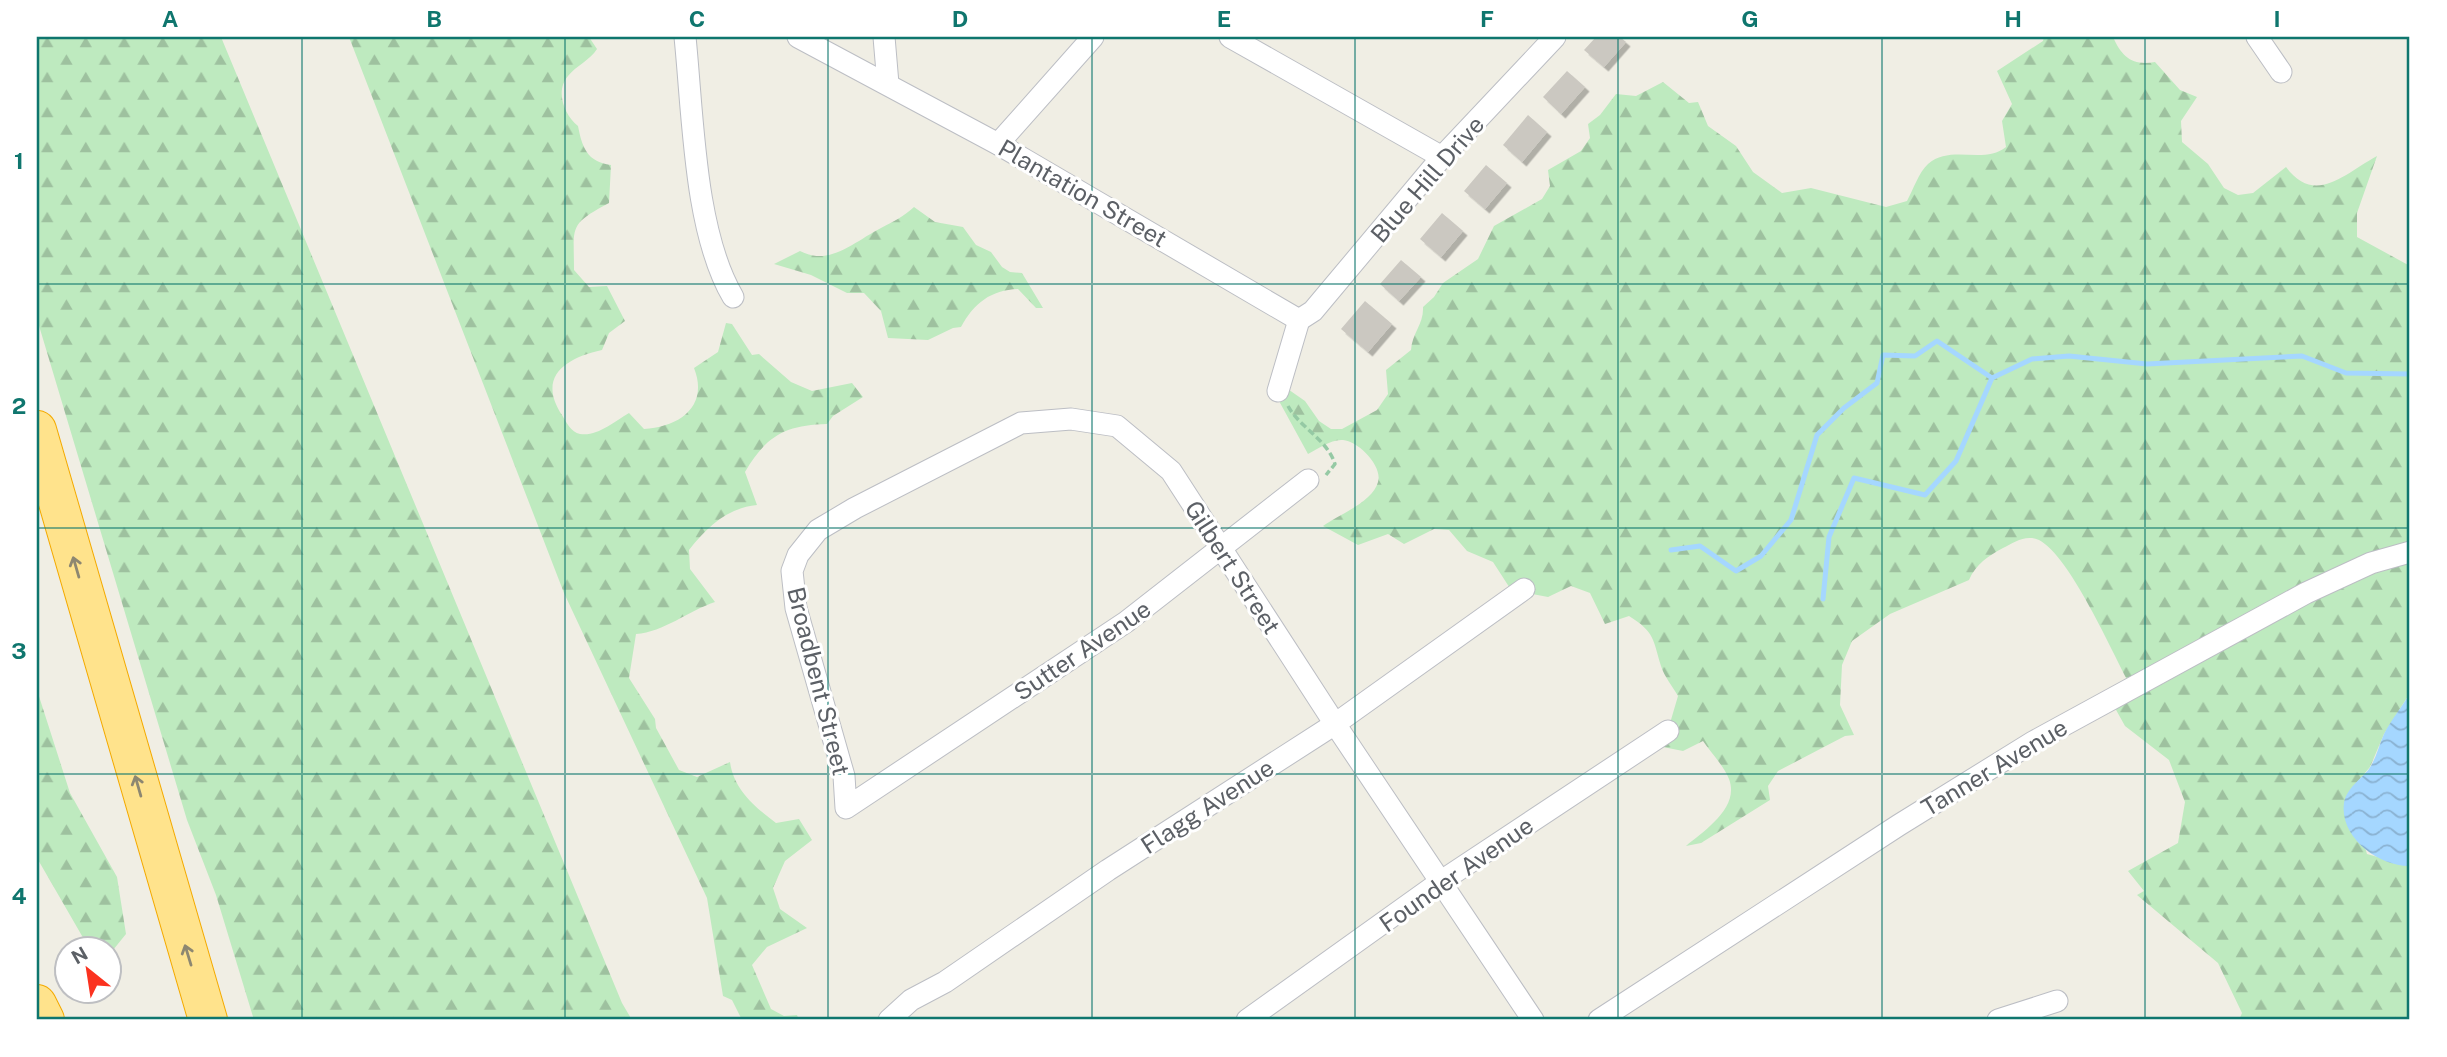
<svg xmlns="http://www.w3.org/2000/svg" width="2447" height="1057" font-family="'Public Sans',sans-serif">
<style>
.forest{fill:url(#forest-firs)}
.water{fill:url(#water-waves)}
.lines{fill:none;stroke-linecap:round;stroke-linejoin:round}
.stream{stroke:#a5d7ff;stroke-width:5}
.building{fill:#cbc8c1;filter:url(#shadow)}
.minor-casing{stroke:#bcbec4;stroke-width:23}
.motorway-casing{stroke:#f4aa00;stroke-width:40}
.path{stroke:#95c9a4;stroke-width:3.5;stroke-dasharray:7 3.5;stroke-linecap:butt}
.minor{stroke:#fff;stroke-width:21}
.motorway{stroke:#ffe38c;stroke-width:38}
.oneway{stroke:#8d8771}
.grid{fill:none;stroke:#0f766e;stroke-width:2;stroke-opacity:0.55}
.labels{text-anchor:middle;dominant-baseline:central;stroke-width:6;stroke-linejoin:round;paint-order:stroke}
.street-label{font-size:24px;fill:#5c6066;stroke:#fff}
.neatline{fill:none;stroke:#0f766e;stroke-width:2.5}
.grid-label{font-size:23px;text-anchor:middle;font-weight:bold;fill:#0f766e}
</style>
<defs>
<pattern id="forest-firs" width="22" height="20" patternUnits="userSpaceOnUse" patternTransform="scale(1.75)"><rect width="22" height="20" fill="#beeabf"/><path d="M5 1l3.5 6h-7zM16 11l3.5 6h-7z" fill="#9ec19f"/></pattern>
<pattern id="water-waves" width="16" height="10" patternUnits="userSpaceOnUse" patternTransform="scale(1.75)"><rect width="16" height="10" fill="#a5d7ff"/><path d="M0 5q4-4 8 0t8 0" fill="none" stroke="#8ab2d2"/></pattern>
<filter id="shadow"><feDropShadow dx="4.5" dy="4.5" stdDeviation="0" flood-color="#0004"/></filter>
</defs>
<rect width="100%" height="100%" fill="#f0eee4"/>
<!-- forest -->
<g class="forest">
<path d="M37,37H221L622,1003L632,1020H254L216,895L187,820L37,319Z"/>
<path d="M349,37H589L597,49C590,60 576,66 568,76C555,91 564,115 578,126C582,147 587,162 611,165L609,203C568,225 574,226 574,270L589,287L607,286L625,321L609,333L602,350C565,358 537,377 562,415C566,422 571,432 580,434C597,437 615,421 629,413L644,429C680,427 709,406 694,368L718,352L726,323L732,324L752,355L759,354L791,382L812,391L852,383L863,397L833,416L827,424C785,425 766,436 745,472L757,505C727,508 707,527 689,550L690,569L715,602C688,611 664,632 636,634L629,678L655,719L656,728L679,770L697,777L730,762C734,790 755,807 776,823L799,819L812,840L785,861L773,888L780,909L807,928L767,947L752,965L771,1009L784,1016L797,1015L799,1020H742L732,1000L723,996L707,898L564,593Z"/>
<path d="M2044,37H2113C2122,57 2132,66 2155,62L2180,90L2197,97L2181,121L2182,142L2208,164L2224,188L2238,195L2253,193L2286,167C2315,206 2344,174 2377,156L2357,213V237L2410,266V693L2384,734L2370,767L2348,793L2367,854L2410,866V1020H2239L2242,1013L2218,963L2137,895L2144,891L2128,871L2178,843L2185,802L2169,760L2125,726L2110,699L2130,685C2112,652 2070,556 2039,540C2026,534 2014,542 2003,548C1988,556 1976,564 1969,580L1890,614L1852,641L1842,665L1840,705L1854,735L1845,736L1778,771L1768,786L1770,800L1701,843L1686,846C1704,831 1740,808 1729,779C1724,766 1711,753 1703,741L1683,751L1663,747L1678,696C1673,687 1664,676 1661,666C1653,640 1655,632 1629,616L1605,624L1590,593L1571,586L1548,597L1527,593L1515,596L1493,562L1467,551L1449,530L1434,529L1404,544L1388,534L1358,545L1323,526C1338,515 1373,502 1378,482C1383,466 1358,441 1343,440C1331,439 1318,449 1308,454L1279,401L1282,385L1305,401L1319,421L1331,429H1342L1377,410L1388,394L1386,370L1411,350C1412,333 1424,324 1423,307L1434,297L1443,283L1478,259L1494,226L1542,199L1550,186L1548,170L1581,151L1590,138L1588,124L1600,115L1616,94L1636,96L1663,82L1689,103L1698,102L1708,126L1736,146L1753,172L1782,193L1811,188L1886,207L1907,201C1913,190 1919,172 1928,164C1951,144 1984,165 2006,147L2002,121L2012,104L1997,71L2043,41Z"/>
<path d="M914,207L935,222L963,227L976,245L991,252L1002,267L1010,272L1022,273L1043,308H1036L1018,289C991,290 974,303 961,327L953,328L928,340L888,338L881,311L864,293H847L811,275L774,264L800,251C830,267 855,241 881,228C894,221 903,217 914,207Z"/>
<path d="M37,690L70,793L117,877L126,934L109,955L108,948H89L37,858Z"/>
</g>
<!-- water -->
<path class="water" d="M2410,693V866C2380,867 2339,838 2344,803C2346,789 2361,779 2369,769C2376,759 2379,745 2384,734C2391,720 2402,707 2410,693Z"/>
<g class="lines">
<!-- stream -->
<g class="stream">
<path d="M1671,550L1700,546L1736,571L1761,556L1791,520L1817,435L1844,408L1877,383L1883,355L1915,356L1937,341L1992,378"/>
<path d="M1823,599L1829,537L1854,478L1925,495L1956,461L1992,378L2032,359L2069,356L2147,364L2302,356L2346,373L2410,374"/>
</g>
</g>
<!-- building -->
<g class="building">
<path d="M1596,37H1620L1626,42L1604,67L1584,50Z"/>
<path d="M1567,71L1585,87L1561,114L1543,97Z"/>
<path d="M1528,115L1547,132L1522,162L1503,145Z"/>
<path d="M1486,165L1507,183L1485,209L1464,191Z"/>
<path d="M1442,213L1463,231L1441,257L1420,239Z"/>
<path d="M1401,260L1421,277L1399,301L1380,284Z"/>
<path d="M1365,301L1392,324L1368,352L1341,329Z"/>
</g>
<g class="lines">
<!-- minor casing -->
<g class="minor-casing">
<g id="minor">
<path d="M685,37C693,114 694,231 733,297"/>
<path d="M798,37L998,144L1299,320"/>
<path d="M884,37L888,84"/>
<path d="M1230,37L1442,157"/>
<path d="M2257,37L2281,72"/>
<path d="M998,144L1093,37"/>
<path d="M1299,320L1313,311L1442,157L1555,37"/>
<path d="M1278,391L1299,320"/>
<path d="M1308,480L1126,622L846,808L844,776L796,608L792,571L798,555L818,530L855,508L1021,423L1071,419L1117,426L1171,471L1335,724L1533,1020"/>
<path d="M889,1020L911,1000L945,982L1108,870L1335,724L1524,589"/>
<path d="M1247,1020L1440,882L1668,731"/>
<path d="M1599,1020L1899,825L2033,742L2306,593L2371,563L2410,552"/>
<path d="M1998,1020L2057,1001"/>
</g>
</g>
<!-- motorway casing -->
<g class="motorway-casing">
<g id="motorway">
<path d="M37,430L208,1020"/>
<path d="M37,1004L45,1020"/>
</g>
</g>
<!-- path -->
<path class="path" d="M1288,406C1300,428 1327,439 1335,464L1326,475"/>
<!-- minor -->
<use href="#minor" class="minor"/>
<!-- motorway -->
<use href="#motorway" class="motorway"/>
</g>
<!-- one-way arrows -->
<defs><path id="oneway-shaft" d="M-6 0H5M1.5-3L5.5 0L1.5 3" fill="none" stroke-width="1.6" stroke-linecap="round" stroke-linejoin="round" transform="scale(1.75)"/></defs>
<g class="oneway">
<use href="#oneway-shaft" transform="translate(76 567) rotate(-106)"/>
<use href="#oneway-shaft" transform="translate(138 786) rotate(-106)"/>
<use href="#oneway-shaft" transform="translate(188 955) rotate(-107)"/>
</g>
<!-- grid -->
<path class="grid" d="M302,37V1020M565,37V1020M828,37V1020M1092,37V1020M1355,37V1020M1618,37V1020M1882,37V1020M2145,37V1020M37,284H2410M37,528H2410M37,774H2410"/>
<g class="labels">
<!-- street labels -->
<g class="street-label">
<text transform="translate(1427 179) rotate(-49)">Blue Hill Drive</text>
<text transform="translate(1083 193) rotate(30)">Plantation Street</text>
<text transform="translate(1233 567) rotate(57)">Gilbert Street</text>
<text transform="translate(1082 650) rotate(-34)">Sutter Avenue</text>
<text transform="translate(819 681) rotate(76)">Broadbent Street</text>
<text transform="translate(1994 767) rotate(-31)">Tanner Avenue</text>
<text transform="translate(1207 806) rotate(-33)">Flagg Avenue</text>
<text transform="translate(1456 874) rotate(-35)">Founder Avenue</text>
</g>
</g>
<!-- border -->
<rect width="2447" height="1057" fill="none" stroke="#ffffff" stroke-width="77"/>
<!-- north arrow -->
<g transform="translate(88 970) rotate(330)"><circle r="33" fill="#ffffff" stroke="#bebfc2" stroke-width="2"/>
<path d="M0-5L12 26L0 18L-12 26Z" fill="#fb321f"/>
<text y="-10" font-size="19" font-weight="bold" text-anchor="middle" fill="#5c6066">N</text>
</g>
<rect x="38" y="38" width="2370" height="980" class="neatline"/>
<g class="grid-label">
<text x="170" y="27">A</text>
<text x="434" y="27">B</text>
<text x="697" y="27">C</text>
<text x="960" y="27">D</text>
<text x="1224" y="27">E</text>
<text x="1487" y="27">F</text>
<text x="1750" y="27">G</text>
<text x="2013" y="27">H</text>
<text x="2277" y="27">I</text>
<text x="19" y="169">1</text>
<text x="19" y="414">2</text>
<text x="19" y="659">3</text>
<text x="19" y="904">4</text>
</g>
</svg>
